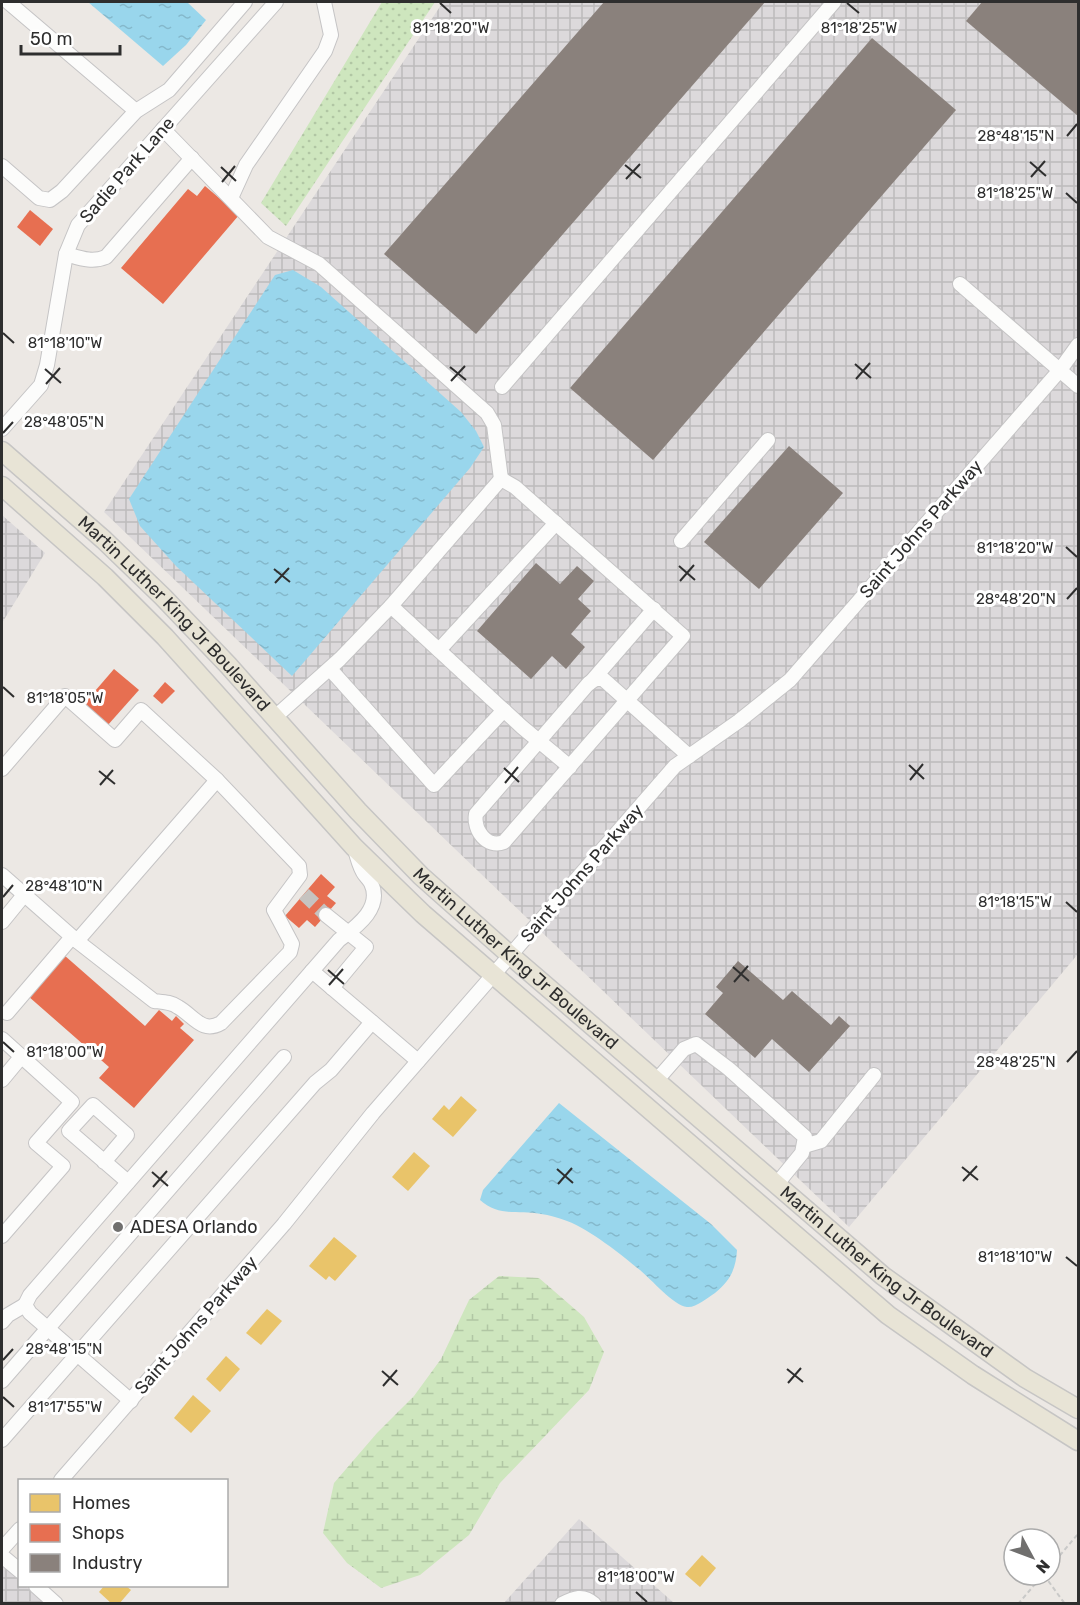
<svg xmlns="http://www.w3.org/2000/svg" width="1080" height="1605" font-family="Rubik,sans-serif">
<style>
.industrial{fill:url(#industrial-grid)}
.grass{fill:url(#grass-dots)}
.wetland{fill:url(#wetland-marsh)}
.water{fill:url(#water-ripples)}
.homes{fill:#e9c46a}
.shops{fill:#e76f51}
.industry{fill:#8a817c}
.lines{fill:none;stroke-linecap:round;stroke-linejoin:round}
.minor-tunnel{stroke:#c6c3c0;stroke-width:14;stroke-dasharray:14 7;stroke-linecap:butt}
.minor-casing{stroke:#c5c4c5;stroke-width:16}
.major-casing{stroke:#c6c5c4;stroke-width:21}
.path{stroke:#c9c9c8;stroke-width:2;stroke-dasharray:4.5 3;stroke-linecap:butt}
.minor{stroke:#fcfcfb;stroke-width:14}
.major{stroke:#e8e4d6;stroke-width:18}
.ticks{fill:none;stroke:#2e2e2e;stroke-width:2}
.poi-dot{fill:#706f6e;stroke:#fff;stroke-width:2}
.labels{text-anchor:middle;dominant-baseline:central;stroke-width:6;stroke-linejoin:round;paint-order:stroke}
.street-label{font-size:18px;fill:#2e2e2e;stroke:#fff}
.poi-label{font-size:18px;fill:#2e2e2e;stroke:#fff;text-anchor:start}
.ticks-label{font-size:15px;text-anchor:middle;fill:#2e2e2e;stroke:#fff;stroke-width:6;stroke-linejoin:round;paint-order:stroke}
</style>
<defs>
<pattern id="industrial-grid" width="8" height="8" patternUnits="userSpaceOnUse" patternTransform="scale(1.5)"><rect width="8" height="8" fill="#dcd9db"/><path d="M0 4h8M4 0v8" fill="none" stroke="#bdbbbc"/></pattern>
<pattern id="grass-dots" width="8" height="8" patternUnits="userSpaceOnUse" patternTransform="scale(1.5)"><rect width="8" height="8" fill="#cee6be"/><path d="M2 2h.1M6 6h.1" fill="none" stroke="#b1c6a4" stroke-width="1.8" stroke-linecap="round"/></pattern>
<pattern id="wetland-marsh" width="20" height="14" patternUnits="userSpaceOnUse" patternTransform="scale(1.5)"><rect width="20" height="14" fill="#cee6be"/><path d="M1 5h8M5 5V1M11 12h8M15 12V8" fill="none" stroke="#b1c6a4"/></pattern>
<pattern id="water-ripples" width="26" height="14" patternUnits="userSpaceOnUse" patternTransform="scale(1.5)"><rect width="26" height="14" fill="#99d6ec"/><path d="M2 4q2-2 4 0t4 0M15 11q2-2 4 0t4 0" fill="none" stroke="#84b8cb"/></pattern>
</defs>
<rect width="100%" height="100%" fill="#ece8e4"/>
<!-- industrial -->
<g class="industrial">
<path d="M443,2H1078V954L849,1227L104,512Z"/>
<path d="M2,515L45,553L2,623Z"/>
<path d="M579,1519L674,1603L503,1604Z"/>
<path d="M2,1565L19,1580L20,1586H25L46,1603H2Z"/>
</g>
<!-- grass -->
<path class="grass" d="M382,2H435L286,226L261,203Z"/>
<!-- wetland -->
<path class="wetland" d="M499,1276L539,1278L584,1317L604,1352L589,1390L500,1483L469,1535L420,1575L381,1588L347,1563L323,1533L334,1483L377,1433L414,1396L441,1359L469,1300Z"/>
<!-- water -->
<g class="water">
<path d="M88,2H187L206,20L186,45L163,66Z"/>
<path d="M293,270L321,287L461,412L476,431L484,447L470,468L292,676L176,566L140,526L129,499L275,275Z"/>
<path d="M559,1103L711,1224L737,1250C736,1269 730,1281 715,1293C707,1298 696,1308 687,1307C674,1306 651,1279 640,1270C620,1254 591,1230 567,1221C559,1218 549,1215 541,1214C517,1210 499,1217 480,1200L483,1190Z"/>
</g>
<!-- homes -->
<g class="homes">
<path d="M461,1096L477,1110L453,1137L432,1119L444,1105L449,1110Z"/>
<path d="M414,1152L430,1166L408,1191L392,1177Z"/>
<path d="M334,1237L357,1256L335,1281L329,1276L326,1280L309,1266Z"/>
<path d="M267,1309L282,1321L261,1345L246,1333Z"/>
<path d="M226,1356L240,1369L220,1392L206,1379Z"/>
<path d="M193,1395L211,1411L191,1433L174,1418Z"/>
<path d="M702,1555L716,1568L700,1587L685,1574Z"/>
<path d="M104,1586H126L131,1590L119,1604H112L99,1592Z"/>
</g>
<!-- shops -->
<g class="shops">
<path d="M205,186L239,215L163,304L121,268L188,189L197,196Z"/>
<path d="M30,210L53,229L40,246L17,227Z"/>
<path d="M114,669L139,690L107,726L83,705Z"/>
<path d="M165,682L175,691L162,704L153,696Z"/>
<path d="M321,874L335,887L327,896L336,903L315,927L307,920L299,928L285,916Z"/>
<path d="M64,955L145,1026L159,1010L172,1021L176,1016L184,1024L180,1028L194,1040L134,1108L99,1078L109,1067L28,996Z"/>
</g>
<!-- industry -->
<g class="industry">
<path d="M604,2H765L476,334L384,254Z"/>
<path d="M982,2H1078V116L966,21Z"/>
<path d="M872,38L956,110L653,460L570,388Z"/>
<path d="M789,446L843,493L759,589L704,542Z"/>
<path d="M536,563L560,584L577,566L594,581L578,599L591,611L571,634L585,647L566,669L552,656L531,679L477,631Z"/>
<path d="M738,961L783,1000L792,991L831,1025L839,1016L850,1026L809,1072L772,1039L755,1058L705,1014L723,993L716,987Z"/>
</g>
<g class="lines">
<!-- minor-tunnel -->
<path class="minor-tunnel" d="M304,894L326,915"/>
<!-- minor casing -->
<g class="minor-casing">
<g id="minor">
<path d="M8,2L136,111"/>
<path d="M163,129L268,237L319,264L487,413L494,425L501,479"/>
<path d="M2,166L39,198L50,200L62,191L136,111L169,90L245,2"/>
<path d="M231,198L246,165L325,51L331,35L324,2"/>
<path d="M66,254C80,258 92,263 106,257L192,158"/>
<path d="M960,284L1078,386"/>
<path d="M502,387L834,2"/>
<path d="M2,429L41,385L47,365L66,254L78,225L276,2"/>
<path d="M681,541L768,440"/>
<path d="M439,650L556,523"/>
<path d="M330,669L434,785L504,710"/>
<path d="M590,683L654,609"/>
<path d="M274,718L340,659L391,606"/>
<path d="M570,767L522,727L391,606L501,479L515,487L683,636L504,842C487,849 473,830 476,814L589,683L596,679H603L689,756"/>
<path d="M2,769L65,696L115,740L141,710L217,780L77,941L2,875"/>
<path d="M326,915L366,947L332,988"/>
<path d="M2,922L24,895"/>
<path d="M77,941L154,1001C163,1002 171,1002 178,1007C194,1016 202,1034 221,1023L290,952L292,944L274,910L300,875L299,866L217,780"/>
<path d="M312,971L418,1061"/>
<path d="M7,1013L72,937"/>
<path d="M2,1039L72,1102L36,1143L63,1166L2,1236"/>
<path d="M2,1080L21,1057"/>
<path d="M656,1081L684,1049L696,1044L729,1069L805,1137L802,1153L776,1185"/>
<path d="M804,1146L821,1141L874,1075"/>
<path d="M104,1162L127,1135L93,1105L69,1131L128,1182"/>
<path d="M2,1322L8,1315L25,1305"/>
<path d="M2,1381L284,1057"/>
<path d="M131,1401L30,1313L25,1305L30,1295L339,940C356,927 383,908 371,883C369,879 365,876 363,872C359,865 357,857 355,849"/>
<path d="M2,1440L315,1083L331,1070L372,1022"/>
<path d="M61,1480L284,1224L373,1113L675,766L739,721L790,680L1060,370L1078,345"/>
<path d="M2,1549L20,1529"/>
<path d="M2,1556L20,1571"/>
<path d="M36,1586L56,1604"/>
<path d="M562,1604C574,1598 583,1594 594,1604"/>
</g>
</g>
<!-- major casing -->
<g class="major-casing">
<g id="major">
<path id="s1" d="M2,451L104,540L163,597L228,665L358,811L421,876L510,955L883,1276L1025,1378L1078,1409"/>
<path d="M2,486L105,577L165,637L354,847L423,914L888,1315L973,1375L1078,1441"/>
</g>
</g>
<!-- path -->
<g class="path">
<path d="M1050,1567L1078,1534"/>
<path d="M1044,1575L1065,1604"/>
<path d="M1018,1604L1043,1575"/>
</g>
<!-- minor -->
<use href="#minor" class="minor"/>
<!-- major -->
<use href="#major" class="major"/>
</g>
<!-- ticks -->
<path class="ticks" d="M440,3L451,13M847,3L859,13M1067,136L1077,124M1030,162L1046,176M625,165L641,178M221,167L236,181M1031,177L1045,161M626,179L640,164M222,182L235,166M1066,193L1077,203M3,333L14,343M855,364L871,378M450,367L466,380M45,369L61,383M856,379L870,363M451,381L465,366M46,384L60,368M3,433L13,422M1066,547L1077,557M679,566L695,580M274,569L290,582M680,581L694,565M275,583L289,568M1067,599L1077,588M3,687L14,697M909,765L924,779M504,768L519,782M99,771L115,784M910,780L923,764M505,783L518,767M100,785L113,770M3,897L13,885M1066,902L1077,912M733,967L749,981M328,970L344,984M734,982L748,966M329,985L343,969M3,1042L14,1052M1067,1062L1077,1051M962,1167L978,1180M557,1169L573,1183M152,1172L168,1186M963,1181L977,1166M558,1184L572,1168M153,1187L167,1171M1066,1257L1077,1266M3,1360L13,1349M787,1369L803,1382M382,1371L398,1385M788,1383L801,1368M383,1386L397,1370M3,1397L14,1407M636,1592L647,1602"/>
<!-- markers -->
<circle class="poi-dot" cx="118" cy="1227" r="6"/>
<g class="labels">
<!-- street labels -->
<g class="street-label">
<text transform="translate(127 170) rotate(-49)">Sadie Park Lane</text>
<text transform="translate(921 529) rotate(-49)">Saint Johns Parkway</text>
<text stroke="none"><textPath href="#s1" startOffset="237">Martin Luther King Jr Boulevard</textPath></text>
<text transform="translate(582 873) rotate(-49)">Saint Johns Parkway</text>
<text stroke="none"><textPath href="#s1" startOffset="723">Martin Luther King Jr Boulevard</textPath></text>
<text stroke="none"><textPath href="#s1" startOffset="1209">Martin Luther King Jr Boulevard</textPath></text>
<text transform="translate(196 1325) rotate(-49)">Saint Johns Parkway</text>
</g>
<!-- poi labels -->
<g class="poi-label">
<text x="130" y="1227">ADESA Orlando</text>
</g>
</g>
<g class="ticks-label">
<text x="451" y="33">81°18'20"W</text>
<text x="859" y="33">81°18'25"W</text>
<text x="1016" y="141">28°48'15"N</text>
<text x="1015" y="198">81°18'25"W</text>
<text x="65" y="348">81°18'10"W</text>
<text x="64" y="427">28°48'05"N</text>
<text x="1015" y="553">81°18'20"W</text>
<text x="1016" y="604">28°48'20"N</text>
<text x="65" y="703">81°18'05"W</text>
<text x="64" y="891">28°48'10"N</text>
<text x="1015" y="907">81°18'15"W</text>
<text x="65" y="1057">81°18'00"W</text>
<text x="1016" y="1067">28°48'25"N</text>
<text x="1015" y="1262">81°18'10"W</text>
<text x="64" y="1354">28°48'15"N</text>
<text x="65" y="1412">81°17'55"W</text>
<text x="636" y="1582">81°18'00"W</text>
</g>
<!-- border -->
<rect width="1080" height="1605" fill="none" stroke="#2e2e2e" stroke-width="6"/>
<!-- legend -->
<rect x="18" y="1479" width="210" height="108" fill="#ffffff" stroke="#ababab" stroke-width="1.5"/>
<rect x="30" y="1494" width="30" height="18" fill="#e9c46a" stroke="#ababab" stroke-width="1.5"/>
<text x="72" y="1509" font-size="18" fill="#2e2e2e">Homes</text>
<rect x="30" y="1524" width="30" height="18" fill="#e76f51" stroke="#ababab" stroke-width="1.5"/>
<text x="72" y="1539" font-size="18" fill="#2e2e2e">Shops</text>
<rect x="30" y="1554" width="30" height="18" fill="#8a817c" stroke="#ababab" stroke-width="1.5"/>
<text x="72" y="1569" font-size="18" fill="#2e2e2e">Industry</text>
<!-- north arrow -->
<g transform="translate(1032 1557) rotate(131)"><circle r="28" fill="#ffffff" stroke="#ababab" stroke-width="1.5"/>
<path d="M0-4.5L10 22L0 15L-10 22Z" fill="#706f6e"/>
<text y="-9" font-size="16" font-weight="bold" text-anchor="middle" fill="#2e2e2e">N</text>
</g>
<!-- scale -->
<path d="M21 45v9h99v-9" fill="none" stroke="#2e2e2e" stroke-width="3"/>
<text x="30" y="45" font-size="18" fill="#2e2e2e" stroke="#ffffff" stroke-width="4.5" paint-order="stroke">50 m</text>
</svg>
